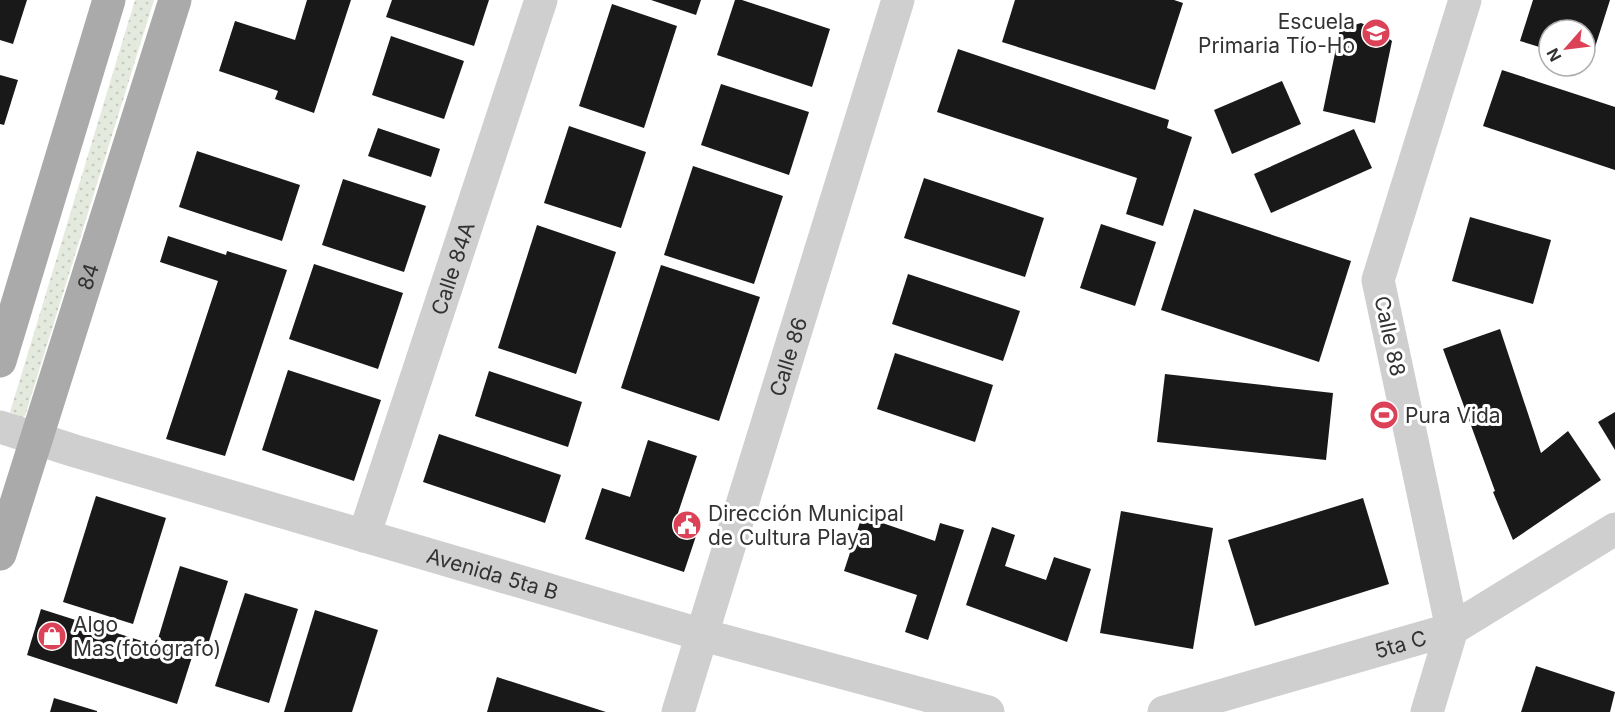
<svg xmlns="http://www.w3.org/2000/svg" width="1615" height="712" font-family="Inter,sans-serif">
<style>
.grass{fill:url(#grass-dots)}
.building{fill:#191919}
.lines{fill:none;stroke-linecap:round;stroke-linejoin:round}
.minor{stroke:#cfcfcf;stroke-width:33}
.major{stroke:#aaa;stroke-width:33}
.labels{text-anchor:middle;dominant-baseline:central;stroke-width:6;stroke-linejoin:round;paint-order:stroke}
.poi-label{font-size:21px;fill:#323232;stroke:#fff;text-anchor:start}
.street-label{font-size:21px;fill:#323232;stroke:#fff}
</style>
<defs>
<pattern id="grass-dots" width="8" height="8" patternUnits="userSpaceOnUse" patternTransform="scale(1.5)"><rect width="8" height="8" fill="#e5eade"/><path d="M2 2h.1M6 6h.1" fill="none" stroke="#c5c9bf" stroke-width="1.8" stroke-linecap="round"/></pattern>
</defs>
<rect width="100%" height="100%" fill="#fff"/>
<!-- grass -->
<path class="grass" d="M135,0H154L25,416L21,418L10,412Z"/>
<!-- building -->
<g class="building">
<path d="M0,0H27L13,44L0,40Z"/>
<path d="M307,0H351L314,113L275,99L278,91L219,71L235,21L295,40Z"/>
<path d="M392,0H489L474,46L386,17Z"/>
<path d="M651,0H701L696,15Z"/>
<path d="M735,0H742L830,29L812,87L717,55Z"/>
<path d="M1015,0H1174L1183,3L1155,90L1002,42Z"/>
<path d="M1533,0H1610L1590,63L1585,62V30H1549V50L1520,41Z"/>
<path d="M612,4L677,26L644,128L579,106Z"/>
<path d="M1361,23L1378,30L1392,41L1375,123L1323,111L1340,29Z"/>
<path d="M391,36L464,61L444,119L372,95Z"/>
<path d="M958,49L1169,120L1167,128L1192,137L1163,226L1126,214L1137,178L937,112Z"/>
<path d="M1502,70L1615,107V170L1483,126Z"/>
<path d="M0,75L18,80L4,125L0,124Z"/>
<path d="M1282,81L1301,124L1232,154L1214,110Z"/>
<path d="M721,84L809,112L789,175L701,145Z"/>
<path d="M569,126L646,152L621,228L544,203Z"/>
<path d="M378,128L440,149L431,177L368,156Z"/>
<path d="M1354,129L1372,168L1271,213L1254,174Z"/>
<path d="M197,151L300,185L282,241L179,207Z"/>
<path d="M693,166L783,196L754,284L664,255Z"/>
<path d="M924,178L1044,218L1025,277L904,238Z"/>
<path d="M343,179L426,206L404,272L322,245Z"/>
<path d="M1194,209L1351,261L1319,362L1161,310Z"/>
<path d="M1470,217L1551,240L1533,304L1452,281Z"/>
<path d="M1101,224L1156,242L1135,306L1080,288Z"/>
<path d="M537,225L616,252L576,374L498,348Z"/>
<path d="M168,236L226,255L227,251L287,270L225,456L166,439L218,281L160,262Z"/>
<path d="M314,264L403,293L378,369L289,339Z"/>
<path d="M661,265L760,297L719,421L621,388Z"/>
<path d="M908,274L1020,311L1003,361L892,324Z"/>
<path d="M1500,329L1541,453L1568,431L1601,480L1513,540L1493,492L1495,491L1443,349Z"/>
<path d="M895,353L993,385L975,442L877,409Z"/>
<path d="M288,370L381,400L354,481L262,450Z"/>
<path d="M489,371L582,402L568,447L475,416Z"/>
<path d="M1165,374L1333,393L1326,460L1157,442Z"/>
<path d="M1615,412V450L1598,422Z"/>
<path d="M439,434L561,475L545,523L423,482Z"/>
<path d="M648,440L697,456L678,513L701,521L684,572L585,539L602,488L630,497Z"/>
<path d="M96,496L166,518L133,624L63,602Z"/>
<path d="M1363,498L1389,584L1255,626L1228,540Z"/>
<path d="M1121,511L1213,528L1193,649L1100,633Z"/>
<path d="M862,516L935,541L940,523L964,530L928,640L905,632L917,595L844,571Z"/>
<path d="M992,527L1015,535L1005,566L1046,580L1054,557L1091,569L1067,642L966,605Z"/>
<path d="M180,566L228,581L205,654L158,639Z"/>
<path d="M245,593L298,609L269,703L215,686Z"/>
<path d="M41,609L192,657L177,704L27,655Z"/>
<path d="M315,610L378,630L352,712H284Z"/>
<path d="M1536,666L1615,692L1610,712H1521Z"/>
<path d="M497,677L606,712H487Z"/>
<path d="M54,698L97,711V712H50Z"/>
</g>
<g class="lines">
<!-- minor -->
<g class="minor">
<path id="s1" d="M0,427L75,451L703,635L988,712"/>
<path id="s2" d="M364,536L541,0"/>
<path id="s3" d="M678,712L898,0"/>
<path id="s4" d="M1164,712L1452,629L1615,529"/>
<path d="M1427,712L1452,629L1378,280L1465,0"/>
</g>
<!-- major -->
<g class="major">
<path d="M0,361L109,0"/>
<path id="s5" d="M0,554L175,0"/>
</g>
</g>
<!-- icons -->
<defs>
<g id="school-disc" transform="scale(1.5)"><circle r="9.5" fill="#db4257" stroke="#fff"/><path d="M0-5L7-2L0 1L-7-2ZM-4 1L0 2.5L4 1V4Q0 6-4 4Z" fill="#fff"/></g>
<g id="stadium-disc" transform="scale(1.5)"><circle r="9.5" fill="#db4257" stroke="#fff"/><path d="M0-5a6.5 5 0 1 0 0 10a6.5 5 0 1 0 0-10ZM-3.5-1.8h7v3.6h-7Z" fill="#fff"/></g>
<g id="civic-disc" transform="scale(1.5)"><circle r="9.5" fill="#db4257" stroke="#fff"/><path d="M-.6-6.5H3V-4.5H.6V-3L4-1V1h2V6H-6V1h2V-1L-.6-3ZM-1.2 2.5V6h2.4V2.5Z" fill="#fff"/></g>
<g id="shop-disc" transform="scale(1.5)"><circle r="9.5" fill="#db4257" stroke="#fff"/><path d="M-5-2.5h2.3a2.7 3.5 0 0 1 5.4 0H5L5.5 6h-11ZM-1.5-2.5h3a1.5 2.3 0 0 0-3 0Z" fill="#fff"/></g>
</defs>
<g fill-rule="evenodd">
<use href="#school-disc" x="1376" y="33"/>
<use href="#stadium-disc" x="1384" y="415"/>
<use href="#civic-disc" x="687" y="525"/>
<use href="#shop-disc" x="52" y="636"/>
</g>
<g class="labels">
<!-- poi labels -->
<g class="poi-label">
<text x="1355" y="21" text-anchor="end">Escuela<tspan x="1355" dy="24">Primaria Tío-Ho</tspan></text>
<text x="1405" y="415">Pura Vida</text>
<text x="708" y="513">Dirección Municipal<tspan x="708" dy="24">de Cultura Playa</tspan></text>
<text x="73" y="624">Algo<tspan x="73" dy="24">Mas(fotógrafo)</tspan></text>
</g>
<!-- street labels -->
<g class="street-label">
<text stroke="none"><textPath href="#s2" startOffset="282">Calle 84A</textPath></text>
<text stroke="none"><textPath href="#s5" startOffset="291">84</textPath></text>
<text transform="translate(1390 336) rotate(78)">Calle 88</text>
<text stroke="none"><textPath href="#s3" startOffset="372">Calle 86</textPath></text>
<text stroke="none"><textPath href="#s1" startOffset="514">Avenida 5ta B</textPath></text>
<text stroke="none"><textPath href="#s4" startOffset="246">5ta C</textPath></text>
</g>
</g>
<!-- north arrow -->
<g transform="translate(1567 48) rotate(242)"><circle r="28" fill="#ffffff" stroke="#adadad" stroke-width="1.5"/>
<path d="M0-4.5L10 22L0 15L-10 22Z" fill="#db4257"/>
<text y="-9" font-size="16" font-weight="bold" text-anchor="middle" fill="#323232">N</text>
</g>
</svg>
